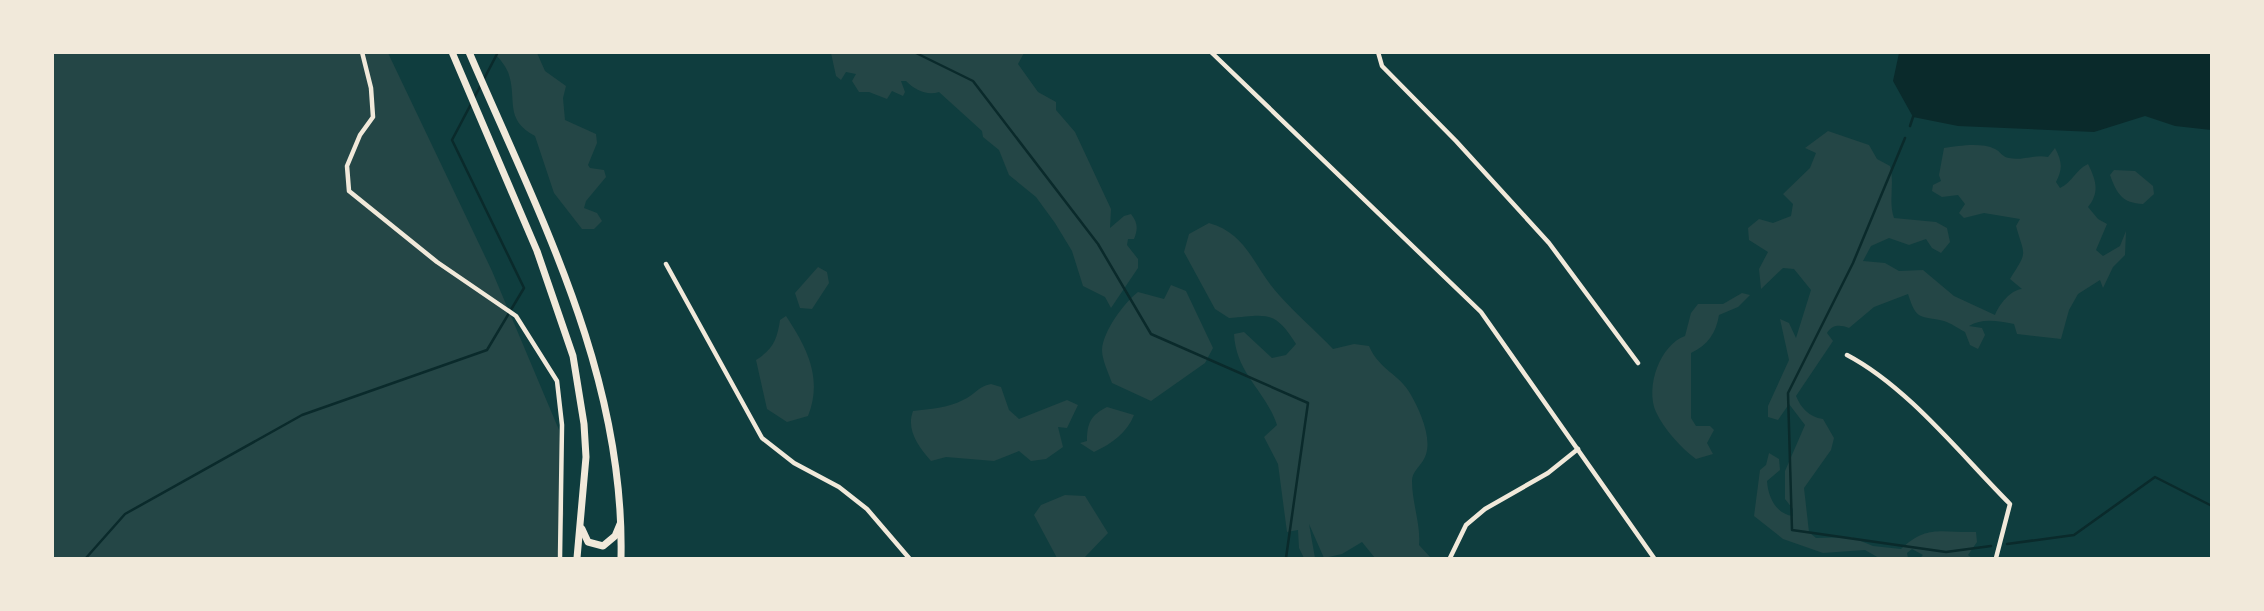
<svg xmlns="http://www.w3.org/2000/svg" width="2264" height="611" font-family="Overpass,sans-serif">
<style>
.green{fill:#244646}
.water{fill:#0a2a2b}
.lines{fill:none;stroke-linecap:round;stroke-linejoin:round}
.stream{stroke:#0a2a2b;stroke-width:2.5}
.minor{stroke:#f1e9da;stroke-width:4.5}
.primary{stroke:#f1e9da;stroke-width:7}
</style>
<rect width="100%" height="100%" fill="#0f3d3e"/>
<!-- green -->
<g class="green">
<path d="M52,53H388L492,271L559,430L564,514L557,558H53Z"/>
<path d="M494,53H537L545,71L566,86L563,98L565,120L596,134L597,143L588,165L590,168L604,170L606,177L586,201L584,208L597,213L602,221L594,229H582L554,193L535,136C503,119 518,99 508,72C505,65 499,58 494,53Z"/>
<path d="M831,53H1024L1018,64L1038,92L1056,102V110L1075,132L1111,209L1110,228L1124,216L1131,214C1138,223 1138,229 1134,239H1128L1127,245L1138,259V268L1111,308L1105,297L1083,286L1072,251L1055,223L1036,197L1009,175L999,150L983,137L982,131L939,92C927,96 915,90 906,81H901L905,92L903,96L892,91L887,99L869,92H859L852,81L856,74L846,72L841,80L836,76Z"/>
<path d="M1828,131L1869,145L1877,159L1890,166C1895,184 1888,200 1894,218L1936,222L1947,228L1950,242L1941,253L1932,248L1926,239L1909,245L1889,238L1871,246L1863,261L1885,263L1899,271L1923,270L1954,296L1995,315C1999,305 2010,290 2022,289L2010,279C2028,250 2025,258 2016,226L2020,219L1984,213L1964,218L1959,213L1965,204L1958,195L1942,197L1932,191L1933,185L1941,181L1939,175L1944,148C1958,146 1981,142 1995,149C2000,151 2002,157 2009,158C2022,161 2034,154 2048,157L2055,148C2062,161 2063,169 2056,182L2060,188C2073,182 2075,170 2088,164C2096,180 2100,192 2088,207L2098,219L2107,224L2096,250L2103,256L2120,246L2126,231L2125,255L2113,267L2103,288L2100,280L2078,294L2069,310L2061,339L2017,334L2014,324C1998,321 1982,318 1969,326L1982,328L1985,335L1978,349L1970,345L1965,332C1959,329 1951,323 1944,321C1920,315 1917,322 1908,294L1874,307L1849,328C1840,325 1833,324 1827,333L1833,341L1796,396C1801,408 1809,417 1823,419L1834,438L1831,450L1804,488L1809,532L1816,538L1851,537L1873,546L1901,549C1927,524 1942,533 1976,532L1977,542L1968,555L1972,558H1920L1923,555L1912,549L1907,553L1908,558H1879L1865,550L1823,553L1783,539L1754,516L1760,470L1766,465L1769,453L1779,459L1780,470L1767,481C1768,497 1776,514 1793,516V509L1785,499V471L1805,425L1789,404L1778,420L1768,417V406L1789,360L1780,319L1789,323L1796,338L1811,290L1794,269L1783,268L1761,289L1759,269L1768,252L1749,240L1748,228L1759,219L1773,223L1791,216L1793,204L1783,194L1810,168L1816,153L1805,148Z"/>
<path d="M2114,170L2135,171L2153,186L2154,194L2143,204C2122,203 2117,194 2110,175Z"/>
<path d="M1209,223C1248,234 1254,268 1279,295C1296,314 1316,331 1333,349L1354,344L1369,346C1380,371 1399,373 1411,395C1420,411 1433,439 1425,457C1421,466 1412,471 1412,481C1412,503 1421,525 1419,545L1431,558H1375L1362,542L1342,554L1324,558L1309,524L1315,558H1304L1299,548L1298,530L1287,532L1278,464L1264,437L1277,425C1266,391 1236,374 1234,334L1244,332L1272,358L1286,355L1296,344C1274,309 1266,315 1229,318L1215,309L1184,252L1189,234Z"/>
<path d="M818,267L827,272L829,283L812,309L800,308L795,293Z"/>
<path d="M1171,285L1186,291L1213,348L1205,363L1151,401L1112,383C1109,374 1102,360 1102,350C1103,331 1124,303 1138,292L1164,299Z"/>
<path d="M1742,293L1750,295L1738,307L1719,315C1716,333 1708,345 1691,353V418L1696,426H1710L1714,430L1707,443L1713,454L1696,459C1681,448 1664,429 1656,412C1645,387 1660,345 1685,336L1691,313L1698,304H1723Z"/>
<path d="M786,316C807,348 823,378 808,416L787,422L767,409L756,360C773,349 777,340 780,320Z"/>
<path d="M991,384L1001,387L1009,410L1019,419L1067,400L1078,405L1067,428L1058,427L1063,447L1046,459L1031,461L1019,451L994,461L946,457L931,461C918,446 906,430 913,411C930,409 948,408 963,400C975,395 977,387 991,384Z"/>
<path d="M1107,407L1134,415C1127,433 1111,444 1094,452L1080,443L1087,441C1087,423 1091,415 1107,407Z"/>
<path d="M1065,495L1085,496L1108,533L1084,558H1057L1034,515L1041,505Z"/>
</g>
<!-- water -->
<path class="water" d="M1899,53H2211V130L2175,126L2145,116L2094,132L1958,126L1913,117L1893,81Z"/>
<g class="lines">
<!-- stream -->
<g class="stream">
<path d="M914,52L973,81L1098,244L1151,334L1308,403L1286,558"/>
<path d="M484,79L498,52"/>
<path d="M474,98L481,85"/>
<path d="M1910,126L1913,117"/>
<path d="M1905,138L1853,263L1788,393L1792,530L1946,552L1991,546"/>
<path d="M2007,544L2074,535L2155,477L2212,506"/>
<path d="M86,558L125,514L302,415L487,350L524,288L452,140L471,104"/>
</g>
<!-- minor -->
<g class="minor">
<path d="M362,52L371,88L373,117L360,135L347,166L349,191L437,262L516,316L557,381L562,425L560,558"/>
<path d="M1211,52L1481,312L1654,558"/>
<path d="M1378,52L1382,66L1456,141L1549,243L1638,363"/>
<path d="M666,264L762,438L794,463L839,487L867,509L909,558"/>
<path d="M1847,355C1908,387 1961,455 2010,504L1996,558"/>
<path d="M1450,558L1466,525L1485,509L1548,473L1578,449"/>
</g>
<!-- primary -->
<g class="primary">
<path d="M452,52L537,251L573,356L584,424L586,457L577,558"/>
<path d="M469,52C539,215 625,376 621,558"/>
<path d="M582,529L588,542L603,546L615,536L620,524"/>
</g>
</g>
<!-- border -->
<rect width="2264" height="611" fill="none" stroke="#f1e9da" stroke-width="108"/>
</svg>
